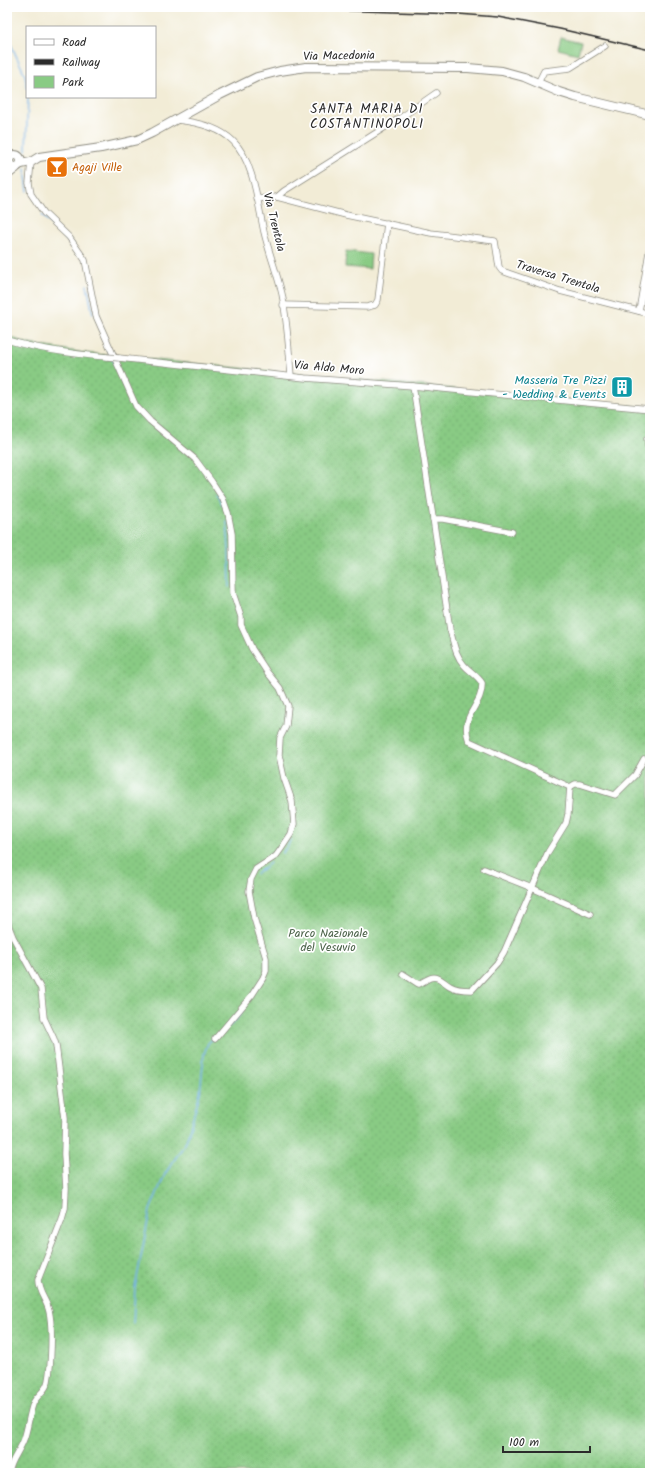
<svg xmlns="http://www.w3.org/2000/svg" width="657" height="1480" font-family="Kalam,sans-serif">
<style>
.green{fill:url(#green-dots);stroke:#5a7b58}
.pitch{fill:#89cb84;stroke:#5a7b58}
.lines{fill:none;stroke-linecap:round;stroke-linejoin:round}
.stream{stroke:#76b3e9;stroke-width:1.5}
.street-casing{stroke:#8e8c80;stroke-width:7}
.secondary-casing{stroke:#8e8c80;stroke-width:10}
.street{stroke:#fff;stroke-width:5.5}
.secondary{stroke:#fff;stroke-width:8}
.rail{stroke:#2b2b2b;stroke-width:1.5}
.street-bridge-casing{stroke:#8e8c80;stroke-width:7;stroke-linecap:butt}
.street-bridge{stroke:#fff;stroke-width:5.5}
.labels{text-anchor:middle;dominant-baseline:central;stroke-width:3.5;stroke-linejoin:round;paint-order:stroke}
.street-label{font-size:12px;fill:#2b2b2b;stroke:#fff}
.food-label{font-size:12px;fill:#c56008;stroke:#fff;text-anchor:start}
.culture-label{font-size:12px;fill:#0d838f;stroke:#fff;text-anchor:end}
.park-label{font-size:12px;fill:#4c634a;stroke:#fff}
.neighbourhood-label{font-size:13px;letter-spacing:1px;fill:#2b2b2b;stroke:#fff}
</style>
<defs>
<pattern id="green-dots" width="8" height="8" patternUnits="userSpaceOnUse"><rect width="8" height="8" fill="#89cb84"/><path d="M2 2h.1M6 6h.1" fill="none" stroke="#76ae72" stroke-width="1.8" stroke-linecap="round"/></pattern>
</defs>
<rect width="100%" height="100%" fill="#fff"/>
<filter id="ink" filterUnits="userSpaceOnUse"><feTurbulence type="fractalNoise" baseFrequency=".025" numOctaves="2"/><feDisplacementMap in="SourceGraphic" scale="8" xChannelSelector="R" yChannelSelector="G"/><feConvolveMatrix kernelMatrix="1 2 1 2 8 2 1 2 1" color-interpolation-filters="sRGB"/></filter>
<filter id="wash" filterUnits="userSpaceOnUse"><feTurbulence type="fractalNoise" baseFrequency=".012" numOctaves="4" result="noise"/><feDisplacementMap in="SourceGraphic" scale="16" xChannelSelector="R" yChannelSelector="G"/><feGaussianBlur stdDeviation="0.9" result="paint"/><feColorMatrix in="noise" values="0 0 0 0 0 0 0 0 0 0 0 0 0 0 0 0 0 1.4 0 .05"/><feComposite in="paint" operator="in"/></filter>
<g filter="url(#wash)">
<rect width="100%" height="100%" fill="#f2ecd6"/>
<!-- green -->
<path class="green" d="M7,336L29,344L85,353L650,408V1473H7Z"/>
<!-- pitch -->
<g class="pitch">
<path d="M561,37L581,42L578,54L558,49Z"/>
<path d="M346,251L371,254L370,269L345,267Z"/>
</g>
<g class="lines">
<!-- stream -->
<g class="stream">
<path d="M7,36L25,75L27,88"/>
<path d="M26,150L28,97"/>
<path d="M25,168L28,191"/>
<path d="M42,215L72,245"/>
<path d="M87,285L93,314"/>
<path d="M105,344L110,355"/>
<path d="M112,358L127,391"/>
<path d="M217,495L222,504"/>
<path d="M227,521L229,549L230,587"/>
<path d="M282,853L287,847L291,839"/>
<path d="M256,874L270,863"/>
<path d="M229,1026L235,1021L242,1011"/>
<path d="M133,1324L135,1288L150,1210L165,1174L186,1142L200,1093L204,1054L208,1043L214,1038"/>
</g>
</g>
</g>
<g filter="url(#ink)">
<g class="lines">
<!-- street casing -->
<g class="street-casing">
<g id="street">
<path d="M538,83L544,71L570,68L605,46"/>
<path d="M177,120C196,122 219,127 233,141C254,161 258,205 264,232C269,253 277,273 282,294C287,319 289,350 291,376"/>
<path d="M31,162L29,183L31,194L44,213L69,237L85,260L96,316L136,406L150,421L195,459L212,482L223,499L228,513L232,534L233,593L241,617V625L252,649L267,672L280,688L288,706L286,726L280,738L279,755L284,778L292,801L294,824L291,834L281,849L276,856L256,869L251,879L249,891L254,918L266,958V971L263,978L252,995L215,1039"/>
<path d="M277,197L284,191L403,116L436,93"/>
<path d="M257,199L277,197L346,215L431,233L495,241L499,267L502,271L560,291L650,314"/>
<path d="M283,305L367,307L375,305L378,300L387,223"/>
<path d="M639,311L650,246"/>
<path d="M7,340C40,350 72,354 107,357"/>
<path d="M119,358L305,378L413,386L650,409"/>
<path d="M413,386L450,630C454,643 455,655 464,665C470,672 477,675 482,683C483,707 459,714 469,741L570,787L575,784H580L615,795L635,775L644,759"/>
<path d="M650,436L647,439L650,458"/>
<path d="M433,519H443L512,532"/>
<path d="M484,869L532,888L590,914"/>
<path d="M7,922L13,937L41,989L44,1018L54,1039L56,1045L65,1118L64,1154L66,1188L65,1208L62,1219L38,1280C38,1292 46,1299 49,1311C53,1326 51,1366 48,1381C46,1392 36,1395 33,1404C29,1415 28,1428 24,1439C20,1451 10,1461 9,1473"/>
<path d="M403,974L417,983L419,984C423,982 427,979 430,978C439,975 444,983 450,986C456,990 465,990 472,990L497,963L504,952L548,852L566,823L568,814L570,787"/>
</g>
</g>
<!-- secondary casing -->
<g class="secondary-casing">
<g id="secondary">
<circle cx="15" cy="161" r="6"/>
<path d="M21,164L31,162L39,157L101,148L137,140L152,133L220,95L257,77L280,71L306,67L468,68L502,71L524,77L559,92L575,97L650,115"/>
<path d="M7,175L16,168"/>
</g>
</g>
<!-- street -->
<use href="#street" class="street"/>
<!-- secondary -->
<use href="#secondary" class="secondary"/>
<!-- rail -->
<path class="rail" d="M236,7L458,14L498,17L560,29L650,50"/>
<!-- street-bridge casing -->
<g class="street-bridge-casing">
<path id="street-bridge" d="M107,357L119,358"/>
</g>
<!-- street-bridge -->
<use href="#street-bridge" class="street-bridge"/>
</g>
</g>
<!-- icons -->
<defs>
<g id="bar-square" transform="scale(1.15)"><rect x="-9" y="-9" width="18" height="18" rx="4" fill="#e8710a" stroke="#fff"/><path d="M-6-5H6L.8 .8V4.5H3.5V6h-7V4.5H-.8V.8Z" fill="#fff"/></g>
<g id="building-square" transform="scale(1.15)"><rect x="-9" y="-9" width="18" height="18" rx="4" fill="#0f9aa8" stroke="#fff"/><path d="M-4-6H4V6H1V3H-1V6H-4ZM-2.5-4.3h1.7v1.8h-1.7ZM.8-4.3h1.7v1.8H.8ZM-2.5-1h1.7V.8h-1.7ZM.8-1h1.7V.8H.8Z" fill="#fff"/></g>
</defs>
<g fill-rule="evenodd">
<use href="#bar-square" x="57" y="167"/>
<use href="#building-square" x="622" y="387"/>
</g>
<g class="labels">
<!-- street labels -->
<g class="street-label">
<text transform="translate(339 56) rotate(-1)">Via Macedonia</text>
<text transform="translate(274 222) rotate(76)">Via Trentola</text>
<text transform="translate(558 277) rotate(17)">Traversa Trentola</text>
<text transform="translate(329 368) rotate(5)">Via Aldo Moro</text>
</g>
<!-- food labels -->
<g class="food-label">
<text x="72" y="167">Agaji Ville</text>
</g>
<!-- culture labels -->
<g class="culture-label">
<text x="606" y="380">Masseria Tre Pizzi<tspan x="606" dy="14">- Wedding &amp; Events</tspan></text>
</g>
<!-- park labels -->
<g class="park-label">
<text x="328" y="933">Parco Nazionale<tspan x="328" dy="14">del Vesuvio</tspan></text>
</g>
<!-- neighbourhood labels -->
<g class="neighbourhood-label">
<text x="367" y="109">SANTA MARIA DI<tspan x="367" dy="15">COSTANTINOPOLI</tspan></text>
</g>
</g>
<!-- margin -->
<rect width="657" height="1480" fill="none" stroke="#fff" stroke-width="24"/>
<!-- legend -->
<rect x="26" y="26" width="130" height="72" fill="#ffffff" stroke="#aaaaaa"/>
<rect x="34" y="39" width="20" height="6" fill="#ffffff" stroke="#aaaaaa"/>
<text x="62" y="46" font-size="12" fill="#2b2b2b">Road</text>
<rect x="34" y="59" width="20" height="6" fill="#2b2b2b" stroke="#aaaaaa"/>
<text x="62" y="66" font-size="12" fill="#2b2b2b">Railway</text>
<rect x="34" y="76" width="20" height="12" fill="#89cb84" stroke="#aaaaaa"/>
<text x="62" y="86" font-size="12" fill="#2b2b2b">Park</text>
<!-- scale -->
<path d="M503 1446v6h87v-6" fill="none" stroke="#2b2b2b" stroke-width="2"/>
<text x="509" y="1446" font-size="12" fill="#2b2b2b" stroke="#ffffff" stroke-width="3" paint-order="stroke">100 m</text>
</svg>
